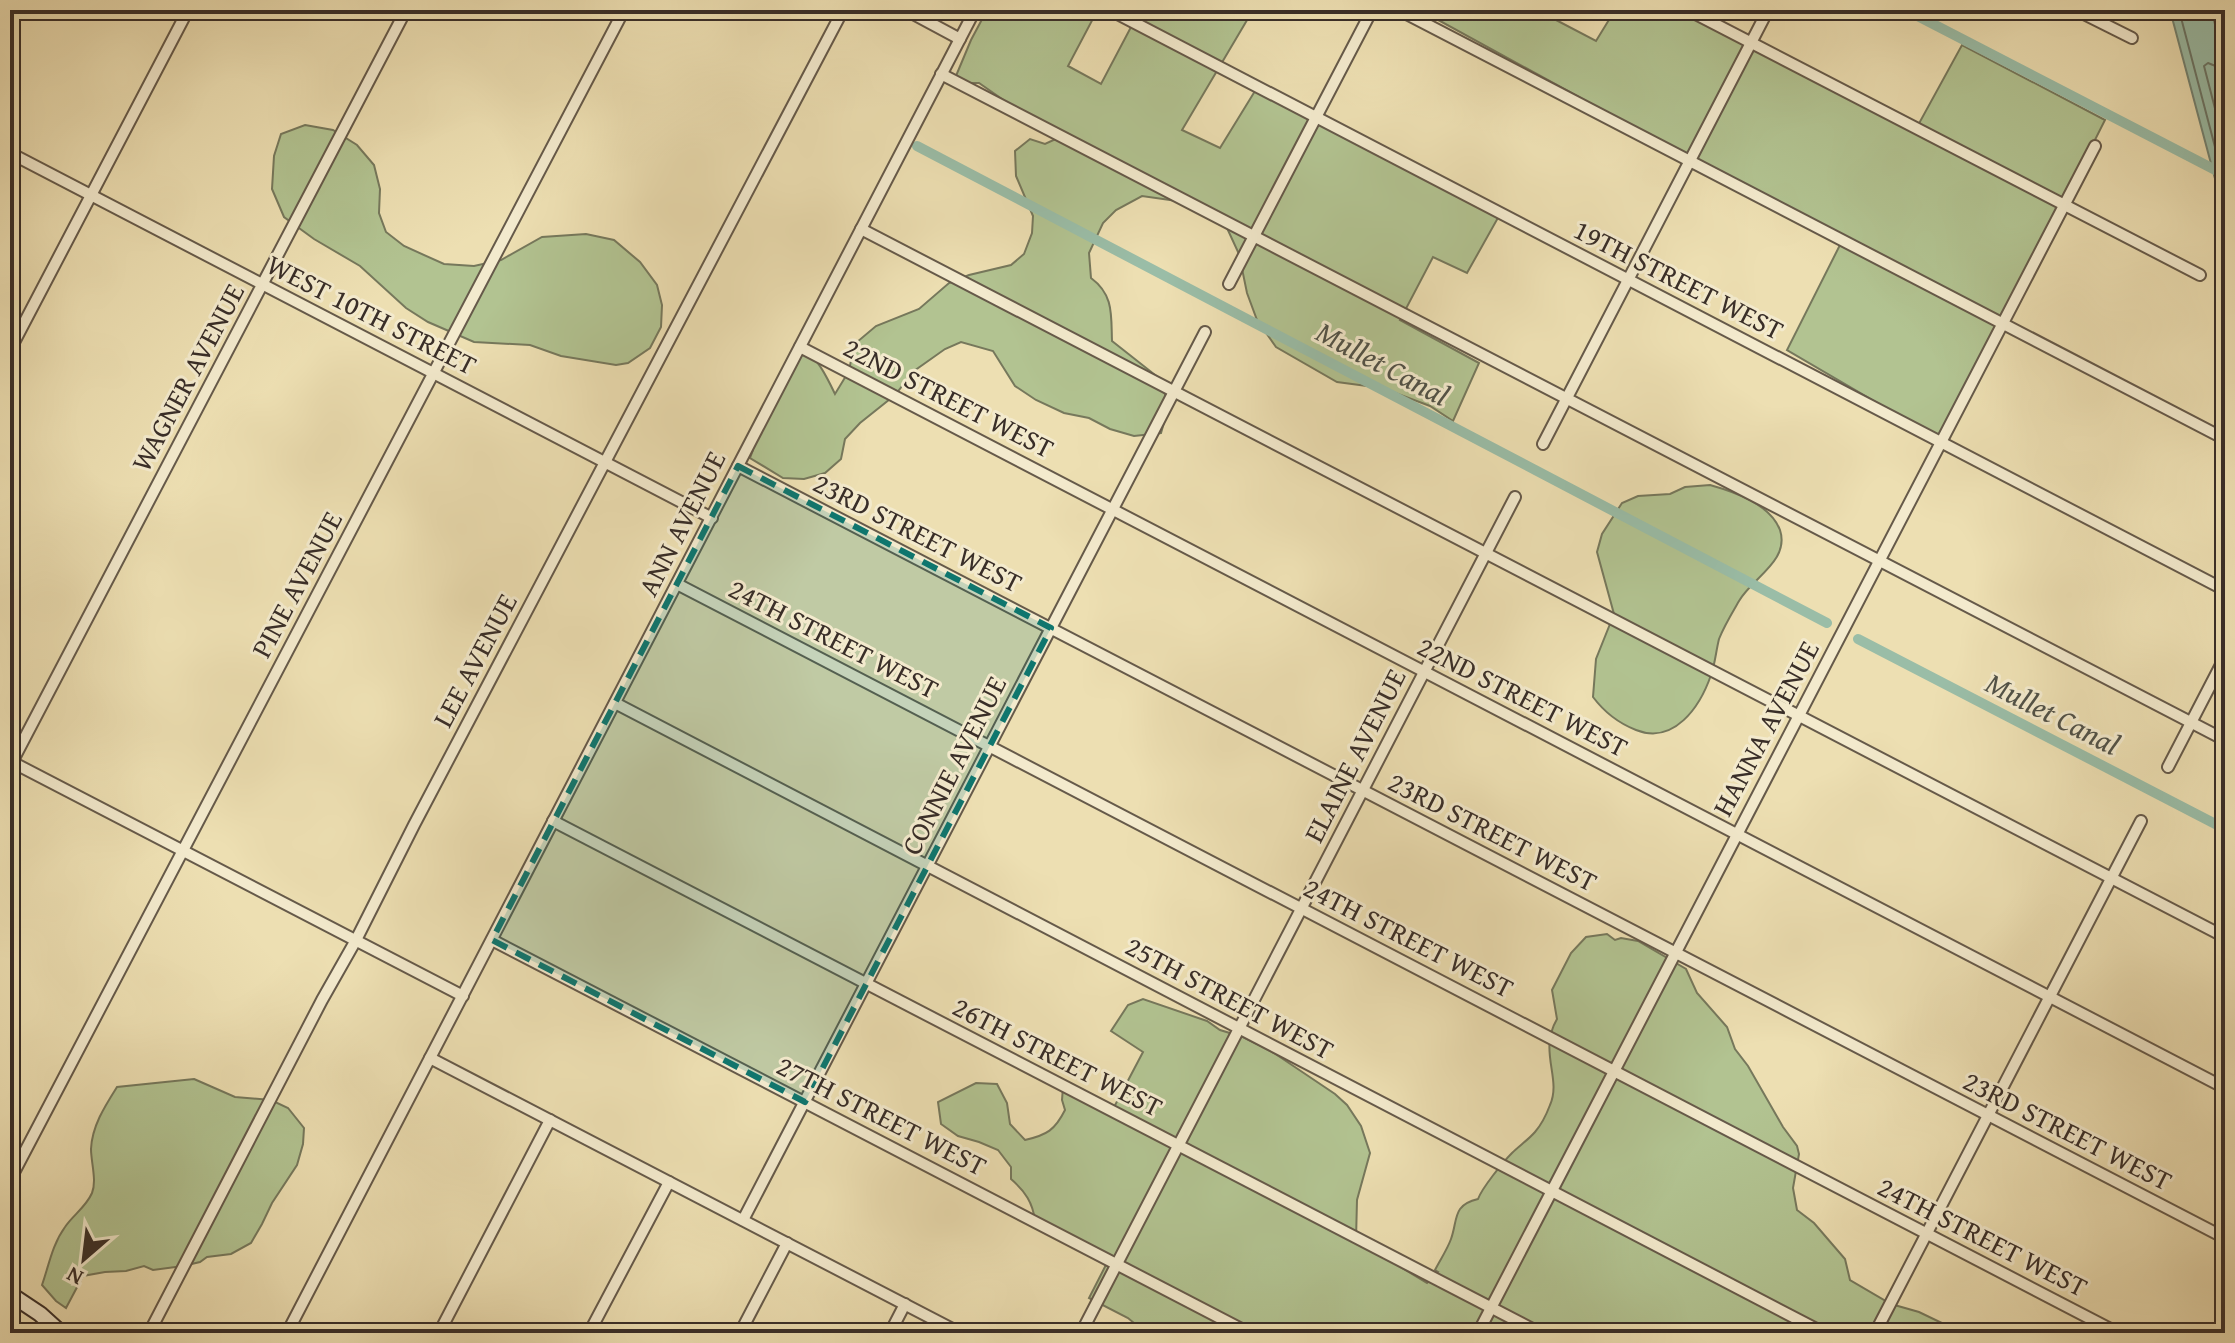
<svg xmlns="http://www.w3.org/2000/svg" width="2235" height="1343" font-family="'Gentium Book Plus',serif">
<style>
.green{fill:#b2c391;stroke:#76785c;stroke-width:2}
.water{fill:#9abda7;stroke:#738474;stroke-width:2}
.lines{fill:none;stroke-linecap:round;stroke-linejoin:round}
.shore{stroke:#6a7668;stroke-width:2}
.canal{stroke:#9abda7;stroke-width:10}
.street-casing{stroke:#665a4a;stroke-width:14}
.secondary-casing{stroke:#392e28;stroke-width:18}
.street{stroke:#f3eacd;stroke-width:10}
.secondary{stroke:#f3eacd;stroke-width:14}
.marked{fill:#0f766e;fill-opacity:0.2;stroke:#0f766e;stroke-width:6;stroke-dasharray:16 10;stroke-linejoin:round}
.labels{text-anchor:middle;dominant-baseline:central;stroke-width:6;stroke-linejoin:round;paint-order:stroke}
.street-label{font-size:28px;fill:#392e28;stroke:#f3eacd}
.water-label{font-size:30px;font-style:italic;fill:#515248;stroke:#f3eacd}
</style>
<rect width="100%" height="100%" fill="#eddfb2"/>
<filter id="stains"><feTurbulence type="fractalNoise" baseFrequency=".0025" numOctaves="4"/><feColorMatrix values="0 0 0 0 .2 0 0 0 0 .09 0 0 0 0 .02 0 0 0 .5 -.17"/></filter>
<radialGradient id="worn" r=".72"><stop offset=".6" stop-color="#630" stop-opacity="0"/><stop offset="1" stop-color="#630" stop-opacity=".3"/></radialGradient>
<!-- green -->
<g class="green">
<path d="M987,10H1090L1096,13L1068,66L1101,84L1140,10H1253L1182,130L1220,148L1255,91L1316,120L1499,216L1467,273L1433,257L1400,320L1479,363L1453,421L1430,406L1382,388L1337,382L1276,347L1257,320L1247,293L1239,254L1227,228L1177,201L1142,196L1116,210L1103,223L1089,253L1091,278C1114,295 1111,315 1112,341L1159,378L1169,405L1161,433L1134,436L1110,429L1089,418L1064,413L1036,400L1015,386L993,351L961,342L945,349L914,371L895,395L860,423L845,439L841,459L825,473L804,479L783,478L750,458L753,450L752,445L801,344C818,360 825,373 835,394L849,371L852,355L857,342L876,326L919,309L949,283L969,275L1011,265L1024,254L1032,233L1033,216L1016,176L1015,151L1030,139L1045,144L1058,138L979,83H953L971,40Z"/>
<path d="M1420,10H1561L1556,20L1596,41L1615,10H1694L1916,129L1962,45L2105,120L2032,265L1939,439L1787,350L1842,241Z"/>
<path d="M305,125L333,130L357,145L374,165L380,189L379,213L386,232L404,246L444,264L474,266L501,260L542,237L586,234L614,240L640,262L657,285L662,305L661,327L650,348L628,363L616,365L561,356L530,345L474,342L428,322L406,308L360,266L314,239L284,217L272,189L274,156L281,134Z"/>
<path d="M1710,485C1735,492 1770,504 1780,530C1790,561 1752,578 1739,601C1732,613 1724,626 1719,639C1716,651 1715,664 1711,675C1700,707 1674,745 1636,730C1618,723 1605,713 1593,697L1596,659L1614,614L1597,552L1602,534L1622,503L1638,496L1670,494L1685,487Z"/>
<path d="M1607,934L1615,940L1621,938L1638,941L1686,969L1697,993L1727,1027L1735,1049L1748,1066L1783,1127L1797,1146L1799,1154L1793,1188L1797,1210L1814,1223L1845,1259L1850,1280L1891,1304L1919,1312L1944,1324L1947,1333H1146L1128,1318L1089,1298L1109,1259L1035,1221C1033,1203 1025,1191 1011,1179V1167L998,1150L979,1142L958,1136L941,1124L938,1102L976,1083L997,1084L1007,1103L1010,1124L1025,1140C1047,1135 1055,1130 1065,1110L1062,1100L1063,1087L1112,1111L1143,1052L1111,1031L1128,1005L1143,999L1207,1021L1220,1030L1243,1037L1274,1053L1335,1094L1347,1105L1361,1126L1370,1153L1357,1200L1356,1240L1427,1283L1438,1272L1435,1270C1440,1260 1447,1250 1451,1239C1458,1220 1452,1205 1478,1199C1482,1188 1503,1162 1512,1153C1519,1146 1528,1140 1535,1132C1541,1125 1547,1113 1550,1105C1562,1078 1538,1052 1557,1019L1552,990L1571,953L1586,937Z"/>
<path d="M194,1079L235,1097L271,1100L288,1108L304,1128L303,1144L297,1165L272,1203L262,1224L251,1243L231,1254L207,1257L200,1262L183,1266L153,1270L144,1266L126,1271L105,1272L83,1276L66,1308L56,1301L42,1285C49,1265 52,1245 65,1227C73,1215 86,1207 92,1193C97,1181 91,1162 91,1149C92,1126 105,1106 117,1087Z"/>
</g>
<!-- water -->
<path class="water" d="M2170,10H2211L2225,60V216Z"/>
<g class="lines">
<!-- shore -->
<g class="shore">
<path d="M2179,10L2225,185"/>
<path d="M2225,68L2218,67L2208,63L2204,66L2225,147"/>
</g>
<!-- canal -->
<g class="canal">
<path d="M1906,10L2225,175"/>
<path d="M917,146L1827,623"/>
<path d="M1858,639L2225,829"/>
</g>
<!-- street casing -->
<g class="street-casing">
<g id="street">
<path d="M906,10L960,39"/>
<path d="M1110,10L2225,590"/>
<path d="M1399,10L2225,439"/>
<path d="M1688,10L2200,275"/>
<path d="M2076,10L2132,38"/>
<path d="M941,74L2225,740"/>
<path d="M10,153L712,518"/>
<path d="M861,229L2225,937"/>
<path d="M1229,284L1372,10"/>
<path d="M800,347L2225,1088"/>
<path d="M10,350L188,10"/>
<path d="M1543,444L1768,10"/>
<path d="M738,466L2225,1238"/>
<path d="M677,584L2118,1333"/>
<path d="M615,703L1824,1333"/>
<path d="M10,761L463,996"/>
<path d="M10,766L406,10"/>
<path d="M2168,767L2225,657"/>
<path d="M553,821L1540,1333"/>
<path d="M492,940L1249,1333"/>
<path d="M430,1058L960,1333"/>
<path d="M10,1180L624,10"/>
<path d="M743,1220L1205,332"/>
<path d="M149,1333L322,1000L356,940L414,825L843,10"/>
<path d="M287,1333L975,10"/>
<path d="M439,1333L550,1120"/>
<path d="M589,1333L669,1182"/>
<path d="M740,1333L787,1243"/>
<path d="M890,1333L905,1304"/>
<path d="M1081,1333L1515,497"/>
<path d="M1478,1333L2095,146"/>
<path d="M1875,1333L2141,821"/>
</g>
</g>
<!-- secondary casing -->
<g class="secondary-casing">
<path id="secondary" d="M10,1294L40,1314L61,1333"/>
</g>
<!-- street -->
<use href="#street" class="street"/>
<!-- secondary -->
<use href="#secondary" class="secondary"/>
</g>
<!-- marked area -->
<path class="marked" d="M738,466L1051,628L805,1102L492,940Z"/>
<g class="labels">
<!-- street labels -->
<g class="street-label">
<text transform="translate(1679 279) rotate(27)">19TH STREET WEST</text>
<text transform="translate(372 314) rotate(27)">WEST 10TH STREET</text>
<text transform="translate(187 377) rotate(-62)">WAGNER AVENUE</text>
<text transform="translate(949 397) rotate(27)">22ND STREET WEST</text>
<text transform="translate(681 523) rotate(-63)">ANN AVENUE</text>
<text transform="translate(918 532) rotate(27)">23RD STREET WEST</text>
<text transform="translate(296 584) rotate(-62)">PINE AVENUE</text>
<text transform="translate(834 638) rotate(27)">24TH STREET WEST</text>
<text transform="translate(474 660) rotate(-62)">LEE AVENUE</text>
<text transform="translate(1523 696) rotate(27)">22ND STREET WEST</text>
<text transform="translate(1765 728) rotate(-62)">HANNA AVENUE</text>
<text transform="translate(1354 755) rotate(-63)">ELAINE AVENUE</text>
<text transform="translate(953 765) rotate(-63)">CONNIE AVENUE</text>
<text transform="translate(1493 831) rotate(27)">23RD STREET WEST</text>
<text transform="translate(1409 937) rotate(27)">24TH STREET WEST</text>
<text transform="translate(1230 997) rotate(28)">25TH STREET WEST</text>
<text transform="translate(1058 1056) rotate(27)">26TH STREET WEST</text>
<text transform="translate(882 1115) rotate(27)">27TH STREET WEST</text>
<text transform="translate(2068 1130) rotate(27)">23RD STREET WEST</text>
<text transform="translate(1983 1236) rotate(27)">24TH STREET WEST</text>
</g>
<!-- water labels -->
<g class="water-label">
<text transform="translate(1383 363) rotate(28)">Mullet Canal</text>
<text transform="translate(2053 713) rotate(27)">Mullet Canal</text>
</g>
</g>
<!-- margin -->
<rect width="2235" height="1343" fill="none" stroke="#eddfb2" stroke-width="40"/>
<rect x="12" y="12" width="2211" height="1319" fill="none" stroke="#392e28" stroke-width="4"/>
<rect x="20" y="20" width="2195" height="1303" fill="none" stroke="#392e28" stroke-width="2"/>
<!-- north arrow -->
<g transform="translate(84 1259) rotate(208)" stroke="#f3eacd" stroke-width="6" paint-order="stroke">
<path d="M0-6L14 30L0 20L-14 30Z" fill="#392e28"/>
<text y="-12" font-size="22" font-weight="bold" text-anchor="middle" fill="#392e28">N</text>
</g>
<rect width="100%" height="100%" filter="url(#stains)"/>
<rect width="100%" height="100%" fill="url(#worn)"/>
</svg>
